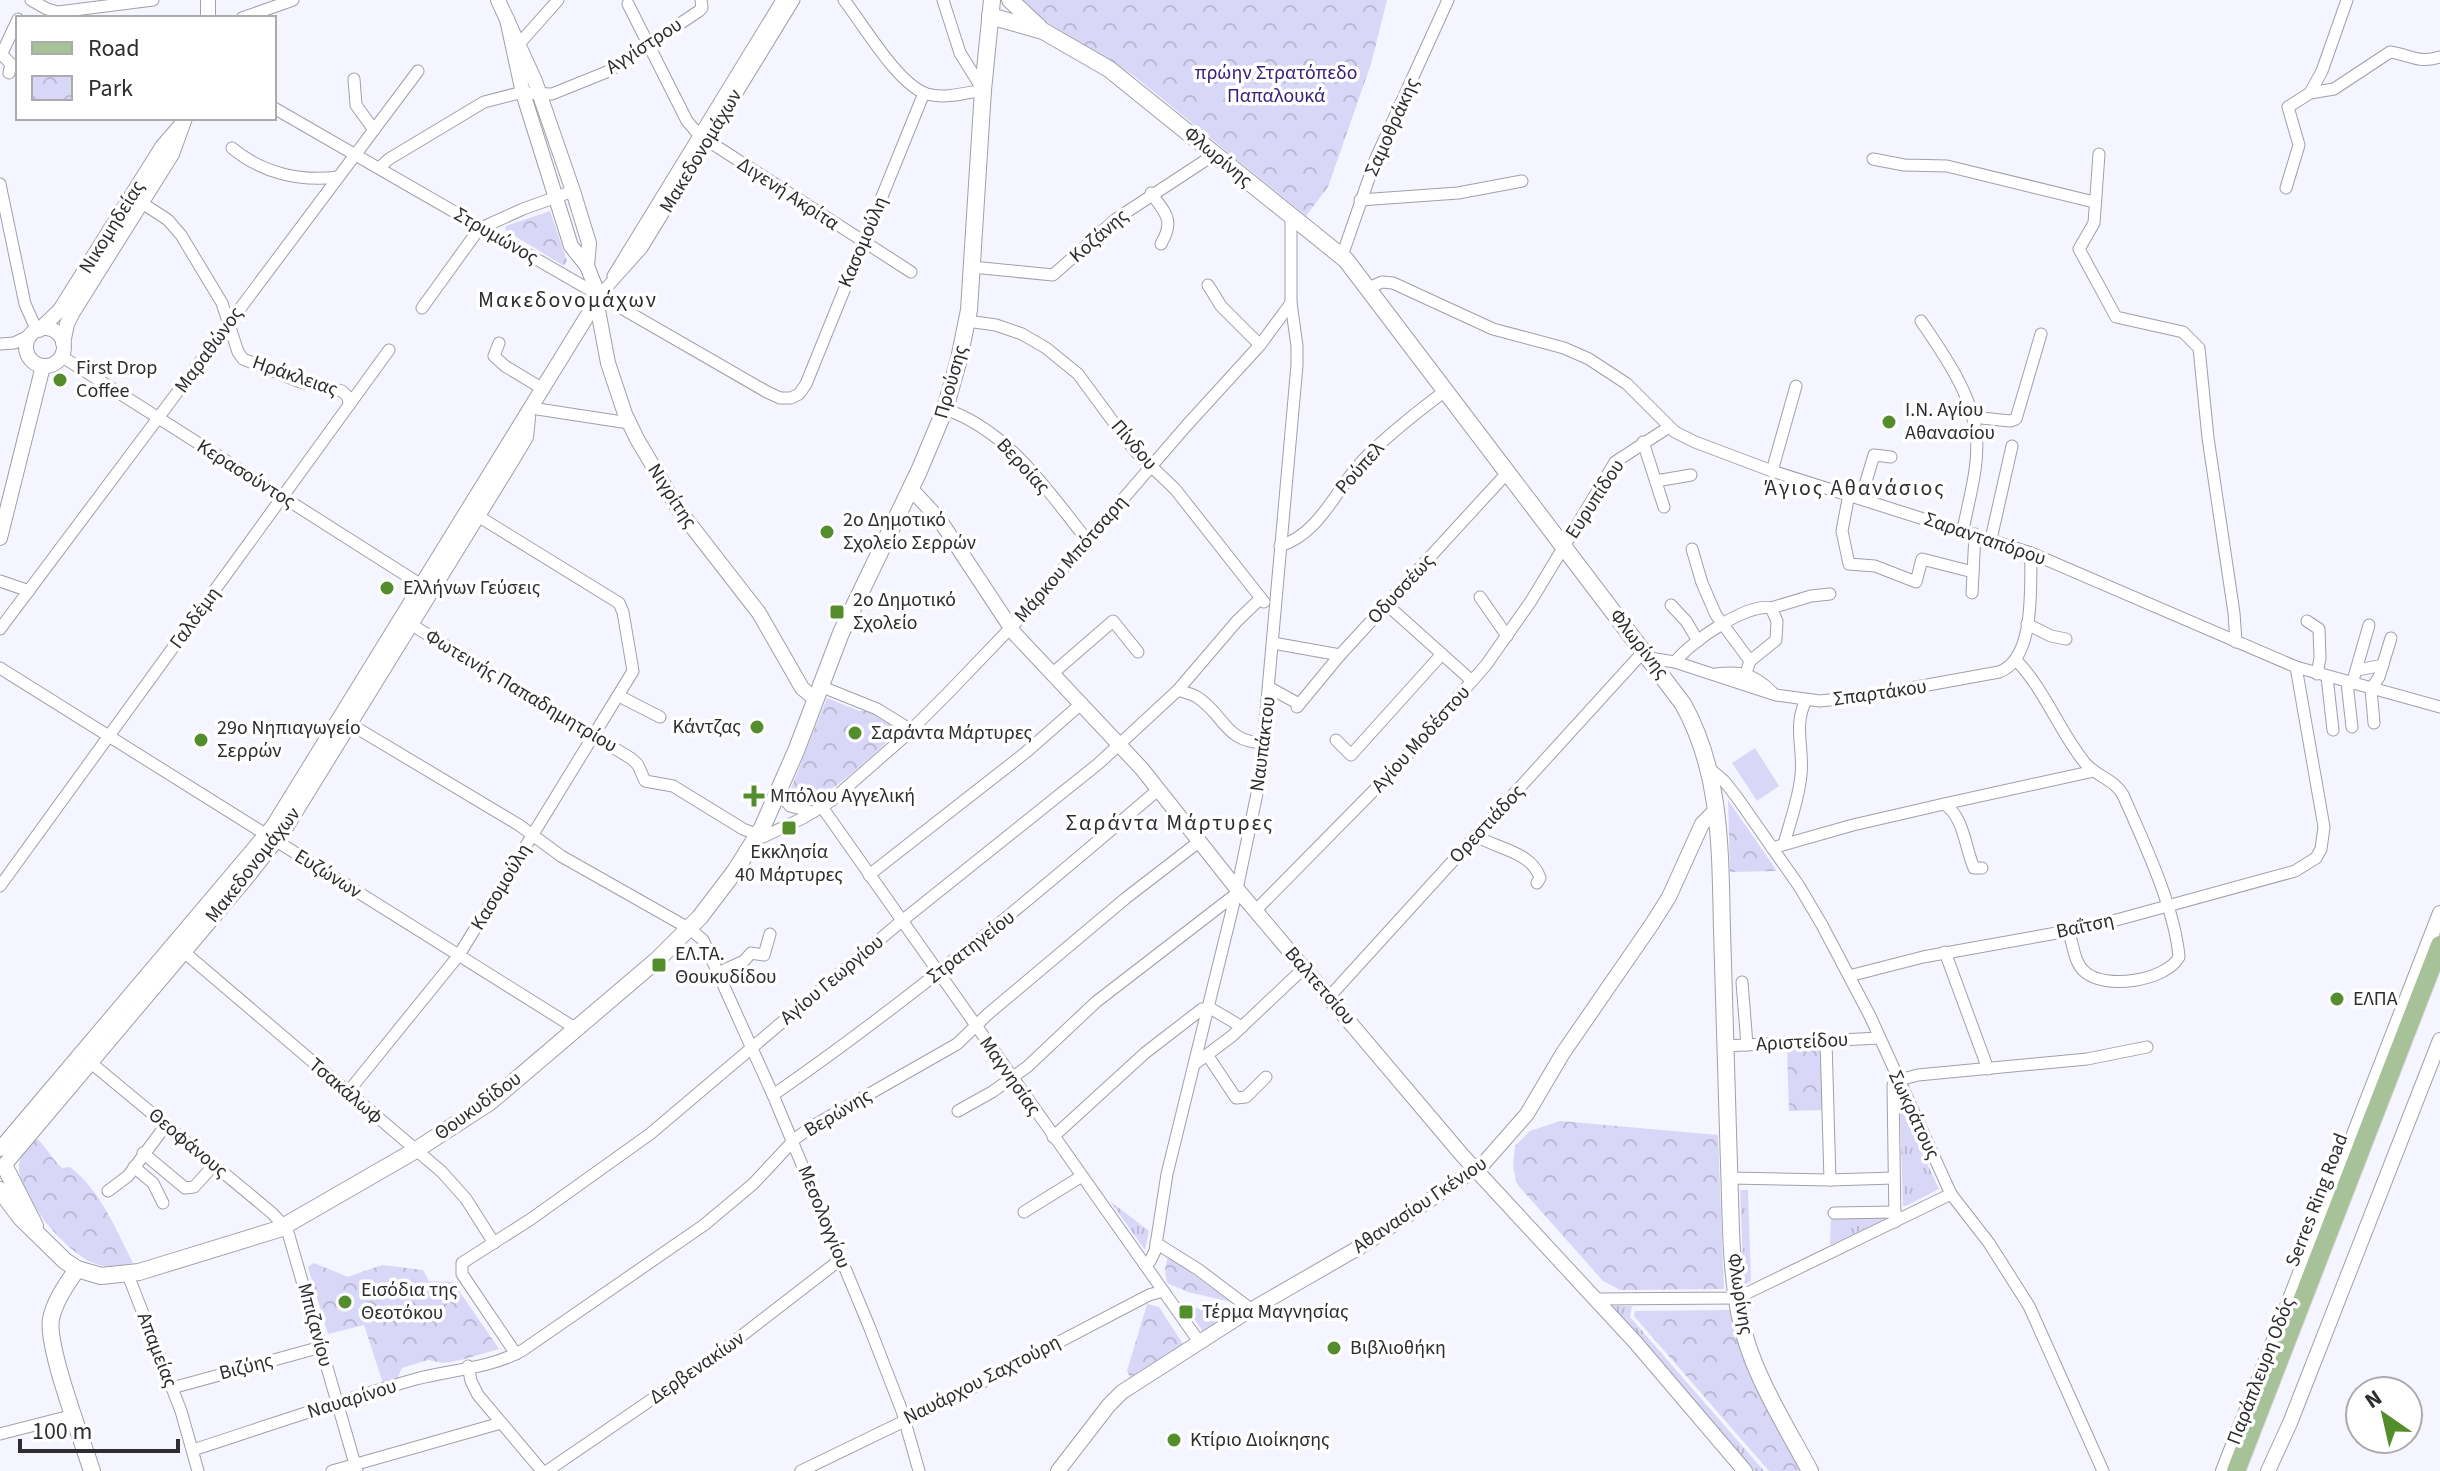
<svg xmlns="http://www.w3.org/2000/svg" width="2440" height="1471" font-family="'Source Sans 3',sans-serif">
<style>
.grass{fill:url(#grass-tufts)}
.park{fill:url(#park-crowns)}
.pitch{fill:#d9d7f7}
.lines{fill:none;stroke-linecap:round;stroke-linejoin:round}
.minor-casing{stroke:#a0a0a9;stroke-width:13}
.tertiary-casing{stroke:#a0a0a9;stroke-width:16}
.secondary-casing{stroke:#a0a0a9;stroke-width:18}
.primary-casing{stroke:#d5d5d6;stroke-width:20}
.minor{stroke:#fff;stroke-width:11}
.tertiary{stroke:#fff;stroke-width:14}
.secondary{stroke:#fff;stroke-width:16}
.primary{stroke:#a7c198;stroke-width:18}
.poi-dot{fill:#548e2c;stroke:#fff;stroke-width:3}
.labels{text-anchor:middle;dominant-baseline:central;stroke-width:7;stroke-linejoin:round;paint-order:stroke}
.street-label{font-size:20px;fill:#2e2d31;stroke:#fff}
.park-label{font-size:20px;fill:#382179;stroke:#fff}
.poi-label{font-size:20px;fill:#2e2d31;stroke:#fff;text-anchor:start}
.neighbourhood-label{font-size:22px;letter-spacing:2px;fill:#2e2d31;stroke:#fff}
</style>
<defs>
<pattern id="grass-tufts" width="24" height="20" patternUnits="userSpaceOnUse" patternTransform="scale(2)"><rect width="24" height="20" fill="#d9d7f7"/><path d="M3 7l-1-3M5 7V3M7 7l1-3M15 17l-1-3M17 17v-4M19 17l1-3" fill="none" stroke="#bbb9d4"/></pattern>
<pattern id="park-crowns" width="20" height="18" patternUnits="userSpaceOnUse" patternTransform="scale(2)"><rect width="20" height="18" fill="#d9d7f7"/><path d="M2 6a3 3 0 1 1 6 0M12 15a3 3 0 1 1 6 0" fill="none" stroke="#bbb9d4"/></pattern>
</defs>
<rect width="100%" height="100%" fill="#f5f5ff"/>
<!-- grass -->
<g class="grass">
<path d="M1903,1112L1939,1189L1906,1206H1903L1900,1113Z"/>
<path d="M1740,1190H1748L1751,1281L1744,1285Z"/>
<path d="M1110,1201L1149,1231L1145,1250Z"/>
<path d="M1831,1216H1891L1830,1245Z"/>
<path d="M1609,1306H1632L1630,1317L1764,1471H1754Z"/>
</g>
<!-- park -->
<g class="park">
<path d="M1019,0H1387L1371,64L1328,187L1306,216L1133,75L1046,22Z"/>
<path d="M550,211L567,261L564,266L505,230L506,226Z"/>
<path d="M827,698L859,711H871L902,726C883,747 830,797 805,802L794,797L791,788Z"/>
<path d="M1728,800L1777,871L1730,872Z"/>
<path d="M1817,1048L1821,1052L1823,1110L1789,1111L1787,1049Z"/>
<path d="M1560,1121L1718,1135L1724,1289L1620,1290L1603,1281L1517,1184L1513,1166L1515,1146L1530,1131Z"/>
<path d="M35,1137C46,1146 51,1158 62,1168L70,1167C101,1191 115,1228 133,1263C120,1266 109,1269 96,1264C68,1255 21,1199 19,1170C18,1156 27,1147 35,1137Z"/>
<path d="M1168,1256L1231,1302L1188,1292L1167,1283L1165,1269Z"/>
<path d="M314,1263L348,1277L382,1265L423,1270L429,1281L453,1282L499,1349L461,1360L443,1363L428,1360L402,1368L397,1379L383,1383L364,1325L328,1334L308,1267Z"/>
<path d="M1147,1304L1159,1307L1183,1344L1130,1377L1127,1371Z"/>
<path d="M1185,1304L1227,1318L1203,1332Z"/>
<path d="M1730,1310L1741,1346L1804,1471H1769L1634,1316L1635,1311Z"/>
</g>
<!-- pitch -->
<path class="pitch" d="M1755,748L1779,786L1757,801L1732,763Z"/>
<g class="lines">
<!-- minor casing -->
<g class="minor-casing">
<g id="minor">
<path d="M31,0L47,9L58,12L153,0"/>
<path d="M844,0C863,24 898,85 927,94C945,99 965,93 983,90L960,53L943,0"/>
<path d="M628,4L687,121L699,135L911,272"/>
<path d="M242,18L293,0"/>
<path d="M519,44L558,0"/>
<path d="M9,73L11,64L2,55L3,51L18,19"/>
<path d="M354,79L356,105L374,130"/>
<path d="M2310,93L2322,71L2347,0"/>
<path d="M274,108L767,392L780,398H791L799,394L806,384L924,93"/>
<path d="M232,148C262,173 300,182 338,177"/>
<path d="M2099,154L2094,223L2079,249L2116,317L2183,332L2199,348L2208,438L2234,613L2236,642"/>
<path d="M1873,159L1904,165L1947,166L2094,202"/>
<path d="M379,168L389,159L484,102L519,93L552,94L609,71L699,11L702,8L701,0"/>
<path d="M0,184L25,304L37,331"/>
<path d="M2286,188L2299,145L2288,107L2310,93L2334,89L2390,52C2412,55 2417,64 2440,57"/>
<path d="M1151,193C1166,214 1175,220 1161,244"/>
<path d="M136,199L168,220L181,235L222,303L238,352L243,359L300,382L342,391L348,397L349,405"/>
<path d="M1360,200L1458,193L1522,181"/>
<path d="M1342,256L1376,158L1448,0"/>
<path d="M972,267L1053,275L1116,219L1215,154"/>
<path d="M613,276L782,0"/>
<path d="M1208,285L1221,306L1260,345"/>
<path d="M1369,288L1382,282L1393,283L1493,329L1564,348L1589,359L1627,384L1675,432L1695,442L1772,471L2031,553L2296,667L2440,707"/>
<path d="M599,296L642,248L794,0"/>
<path d="M422,308L479,229L523,209L573,191"/>
<path d="M967,321L996,325L1022,334L1046,348L1078,374L1134,450L1175,489L1264,602"/>
<path d="M1921,321C1943,353 1971,393 1976,432C1980,464 1969,498 1963,530"/>
<path d="M499,343L494,356L505,366L543,389"/>
<path d="M0,344L14,343L31,335"/>
<path d="M61,356L426,588"/>
<path d="M531,408L629,423"/>
<path d="M945,409C1009,431 1047,490 1087,540"/>
<path d="M1972,417L2010,421L2016,419L2041,334"/>
<path d="M1643,442L1664,507"/>
<path d="M1772,471L1796,386"/>
<path d="M1656,481L1691,475"/>
<path d="M1849,494L1842,531L1849,564L1875,566L1916,582L1922,559L1973,572"/>
<path d="M1861,498L1874,455L1891,457"/>
<path d="M1991,539L2012,446"/>
<path d="M1280,546C1321,533 1337,487 1364,459C1389,434 1417,412 1445,391"/>
<path d="M1692,549L1702,583L1716,615L1750,661"/>
<path d="M0,581L29,591"/>
<path d="M1972,593L1975,534"/>
<path d="M1480,597L1507,636"/>
<path d="M1386,604L1472,681"/>
<path d="M1671,605L1686,621L1698,641"/>
<path d="M1771,608L1811,596L1830,594"/>
<path d="M2307,621L2319,629L2320,658L2317,674"/>
<path d="M407,622L632,759L638,765L645,781L673,786L743,829L763,837L803,818L831,801L904,737L950,691L1021,617L1187,425L1260,345L1291,303"/>
<path d="M2027,624L2051,636L2066,639"/>
<path d="M0,629L418,71"/>
<path d="M1273,643L1340,655"/>
<path d="M1649,658L1675,662L1776,695L1820,701L1867,696L1999,672C2036,659 2030,585 2031,553"/>
<path d="M2016,660C2045,690 2059,731 2085,763C2097,777 2114,779 2123,795C2143,840 2175,908 2179,957C2166,981 2105,990 2085,972C2073,962 2074,944 2068,931"/>
<path d="M1675,662C1689,643 1748,602 1771,608L1777,621L1776,640L1750,661L1746,673"/>
<path d="M0,668L575,1028"/>
<path d="M2358,670L2383,665"/>
<path d="M1053,673L1113,621L1138,652"/>
<path d="M1716,674C1741,671 1754,674 1772,692"/>
<path d="M2327,677L2333,730"/>
<path d="M2347,683L2352,727"/>
<path d="M2352,684L2369,625"/>
<path d="M820,686L877,709L911,730"/>
<path d="M1270,688L1299,704"/>
<path d="M1178,690C1184,692 1192,694 1197,697C1225,715 1224,742 1264,743"/>
<path d="M619,696L660,717"/>
<path d="M1297,707L1340,655L1507,473"/>
<path d="M2374,723L2371,689L2379,677L2391,638"/>
<path d="M350,724L519,825L561,856L690,929L703,940L773,1095L869,1326L902,1411L919,1471"/>
<path d="M1336,740L1351,755L1442,654"/>
<path d="M1710,769L1724,781L1736,796L1799,886L1822,925L1870,1016L1951,1194L1989,1243L2029,1306L2103,1471"/>
<path d="M778,791L790,806L813,812"/>
<path d="M1944,804L2094,771"/>
<path d="M822,807L1200,1343"/>
<path d="M1476,836C1498,849 1532,852 1540,878L1537,883"/>
<path d="M1784,844C1790,822 1799,798 1801,775C1804,748 1793,726 1806,700"/>
<path d="M1772,848L1853,825L1944,804C1964,816 1965,848 1974,868H1982"/>
<path d="M869,875L1025,753L1082,703"/>
<path d="M0,886L389,350"/>
<path d="M1256,910L1393,771L1486,665L1531,601L1615,462L1669,427"/>
<path d="M184,952L442,1172L466,1199L494,1243"/>
<path d="M1945,952L1988,1069"/>
<path d="M718,973L744,961L751,953L764,955L770,934"/>
<path d="M1849,976L1923,957L2068,931L2120,919L2295,871L2316,858L2321,849L2324,827L2296,667"/>
<path d="M1742,982L1747,1045"/>
<path d="M1330,996L1644,651"/>
<path d="M1826,1041L1830,1180"/>
<path d="M1725,1046L1879,1038"/>
<path d="M1208,1056L1236,1098L1246,1097L1266,1077"/>
<path d="M90,1062L272,1213L287,1229L357,1471"/>
<path d="M1196,1063L1232,1036L1305,967"/>
<path d="M348,1092L459,955L633,671L623,612L619,603L473,513"/>
<path d="M773,1095C909,1001 1034,896 1159,789"/>
<path d="M958,1111L992,1092L1027,1067L1096,1002L1236,894"/>
<path d="M1053,1137L1145,1053L1202,1009L1210,1008L1242,1027"/>
<path d="M143,1153L185,1188L194,1187L214,1165"/>
<path d="M134,1167L153,1183L163,1203"/>
<path d="M1730,1178L1830,1180L1894,1178"/>
<path d="M108,1191L128,1176L166,1125"/>
<path d="M1024,1212L1082,1176"/>
<path d="M1834,1213L1895,1212"/>
<path d="M1895,1222L1893,1086L1895,1081L1918,1075L2087,1059L2147,1047"/>
<path d="M1156,1243L1199,1270L1252,1310"/>
<path d="M1144,1264L1150,1261L1155,1251L1167,1174L1236,894L1260,779L1297,365V346L1291,303V217"/>
<path d="M128,1275L181,1411L198,1471"/>
<path d="M1595,1299L1737,1298L1951,1194"/>
<path d="M516,1354L462,1274V1263L531,1219L650,1134L898,924L1098,764L1178,690L1237,621L1260,599"/>
<path d="M468,1366L471,1381L478,1395L542,1471"/>
<path d="M172,1388L321,1347"/>
<path d="M0,1434L74,1415"/>
<path d="M193,1450C267,1426 341,1400 416,1379C450,1370 492,1368 523,1350L704,1225L753,1184L796,1138L813,1126L957,1044L988,1014L1126,898L1200,841"/>
<path d="M332,1471L501,1423"/>
<path d="M547,1471L718,1354L841,1259"/>
<path d="M801,1471L952,1398L1149,1295L1163,1291"/>
</g>
</g>
<!-- tertiary casing -->
<g class="tertiary-casing">
<g id="tertiary">
<path d="M498,0L535,81L573,191L589,243L587,266"/>
<path d="M208,18V0"/>
<path d="M507,19L523,93L571,246L587,266L599,296L598,310L608,363L625,414L637,439L679,510L759,613L802,688L815,699"/>
<circle cx="45" cy="347" r="19"/>
<path d="M39,330L60,310L162,147L180,126"/>
<path d="M63,343L67,324L73,312L172,154L185,118"/>
<path d="M911,489L939,519L1015,634L1142,769L1237,889L1462,1155L1636,1343L1745,1471"/>
<path d="M0,538L43,366"/>
<path d="M0,1149L273,826L597,300"/>
<path d="M6,1163L249,875L285,829L508,467L526,437L528,418"/>
<path d="M1058,1471L1109,1405L1122,1392L1242,1315L1365,1244L1484,1163L1527,1114L1563,1053L1652,924L1669,897L1702,824L1716,810"/>
<path d="M2223,1471L2440,913"/>
<path d="M2268,1471L2290,1423L2440,1040"/>
</g>
</g>
<!-- secondary casing -->
<g class="secondary-casing">
<g id="secondary">
<path d="M1010,0L1039,27"/>
<path d="M990,16L1043,31L1109,69L1346,260L1683,704C1722,774 1720,851 1722,929C1724,1008 1727,1087 1729,1165C1731,1216 1730,1267 1740,1317C1751,1372 1784,1422 1810,1471"/>
<path d="M5,1167L35,1226"/>
<path d="M0,1190L20,1217L65,1261L77,1269L101,1276L139,1272L279,1229L416,1150L490,1102L658,959L700,917L735,871L762,828L796,751L841,633L919,471L945,409L959,359L969,310L983,90L992,0"/>
<path d="M77,1269C67,1284 55,1300 51,1319C46,1346 82,1440 92,1471"/>
</g>
</g>
<!-- primary casing -->
<g class="primary-casing">
<path id="primary" d="M2236,1471L2440,945"/>
</g>
<!-- minor -->
<use href="#minor" class="minor"/>
<!-- tertiary -->
<use href="#tertiary" class="tertiary"/>
<!-- secondary -->
<use href="#secondary" class="secondary"/>
<!-- primary -->
<use href="#primary" class="primary"/>
</g>
<!-- markers -->
<g class="poi-dot">
<circle cx="60" cy="380" r="8"/>
<circle cx="1889" cy="422" r="8"/>
<circle cx="827" cy="532" r="8"/>
<circle cx="387" cy="588" r="8"/>
<rect x="829" y="604" width="16" height="16" rx="4"/>
<circle cx="757" cy="727" r="8"/>
<circle cx="855" cy="733" r="8"/>
<circle cx="201" cy="740" r="8"/>
<path d="M750 784h8v8h8v8h-8v8h-8v-8h-8v-8h8z"/>
<rect x="781" y="820" width="16" height="16" rx="4"/>
<rect x="651" y="957" width="16" height="16" rx="4"/>
<circle cx="2337" cy="999" r="8"/>
<circle cx="345" cy="1302" r="8"/>
<rect x="1178" y="1304" width="16" height="16" rx="4"/>
<circle cx="1334" cy="1348" r="8"/>
<circle cx="1174" cy="1440" r="8"/>
</g>
<g class="labels">
<!-- street labels -->
<g class="street-label">
<text transform="translate(644 46) rotate(-33)">Αγγίστρου</text>
<text transform="translate(1392 127) rotate(-66)">Σαμοθράκης</text>
<text transform="translate(701 151) rotate(-59)">Μακεδονομάχων</text>
<text transform="translate(1218 157) rotate(40)">Φλωρίνης</text>
<text transform="translate(788 194) rotate(33)">Διγενή Ακρίτα</text>
<text transform="translate(112 227) rotate(-58)">Νικομηδείας</text>
<text transform="translate(496 236) rotate(30)">Στρυμώνος</text>
<text transform="translate(1099 236) rotate(-41)">Κοζάνης</text>
<text transform="translate(863 242) rotate(-67)">Κασομούλη</text>
<text transform="translate(209 350) rotate(-54)">Μαραθώνος</text>
<text transform="translate(295 376) rotate(19)">Ηράκλειας</text>
<text transform="translate(951 382) rotate(-74)">Προύσης</text>
<text transform="translate(1134 445) rotate(49)">Πίνδου</text>
<text transform="translate(1023 466) rotate(47)">Βεροίας</text>
<text transform="translate(1360 468) rotate(-48)">Ρούπελ</text>
<text transform="translate(246 474) rotate(32)">Κερασούντος</text>
<text transform="translate(672 496) rotate(57)">Νιγρίτης</text>
<text transform="translate(1595 499) rotate(-57)">Ευρυπίδου</text>
<text transform="translate(1985 539) rotate(19)">Σαρανταπόρου</text>
<text transform="translate(1071 559) rotate(-49)">Μάρκου Μπότσαρη</text>
<text transform="translate(1401 589) rotate(-47)">Οδυσσέως</text>
<text transform="translate(195 618) rotate(-54)">Γαλδέμη</text>
<text transform="translate(1639 644) rotate(52)">Φλωρίνης</text>
<text transform="translate(521 691) rotate(31)">Φωτεινής Παπαδημητρίου</text>
<text transform="translate(1880 693) rotate(-8)">Σπαρτάκου</text>
<text transform="translate(1421 739) rotate(-48)">Αγίου Μοδέστου</text>
<text transform="translate(1263 744) rotate(-83)">Ναυπάκτου</text>
<text transform="translate(1487 824) rotate(-47)">Ορεστιάδος</text>
<text transform="translate(253 865) rotate(-52)">Μακεδονομάχων</text>
<text transform="translate(328 874) rotate(32)">Ευζώνων</text>
<text transform="translate(501 887) rotate(-59)">Κασομούλη</text>
<text transform="translate(2085 926) rotate(-12)">Βαΐτση</text>
<text transform="translate(971 947) rotate(-38)">Στρατηγείου</text>
<text transform="translate(832 980) rotate(-40)">Αγίου Γεωργίου</text>
<text transform="translate(1320 986) rotate(49)">Βαλτετσίου</text>
<text transform="translate(1802 1042) rotate(-3)">Αριστείδου</text>
<text transform="translate(1010 1076) rotate(55)">Μαγνησίας</text>
<text transform="translate(346 1091) rotate(40)">Τσακάλωφ</text>
<text transform="translate(478 1106) rotate(-36)">Θουκυδίδου</text>
<text transform="translate(838 1113) rotate(-31)">Βερώνης</text>
<text transform="translate(1914 1115) rotate(65)">Σωκράτους</text>
<text transform="translate(188 1143) rotate(40)">Θεοφάνους</text>
<text transform="translate(2317 1200) rotate(-69)">Serres Ring Road</text>
<text transform="translate(1420 1205) rotate(-34)">Αθανασίου Γκένιου</text>
<text transform="translate(824 1217) rotate(68)">Μεσολογγίου</text>
<text transform="translate(1740 1294) rotate(81)">Φλωρίνης</text>
<text transform="translate(315 1325) rotate(75)">Μπιζανίου</text>
<text transform="translate(157 1350) rotate(69)">Απαμείας</text>
<text transform="translate(246 1367) rotate(-15)">Βιζύης</text>
<text transform="translate(697 1368) rotate(-35)">Δερβενακίων</text>
<text transform="translate(2261 1371) rotate(-69)">Παράπλευρη Οδός</text>
<text transform="translate(982 1380) rotate(-27)">Ναυάρχου Σαχτούρη</text>
<text transform="translate(352 1399) rotate(-17)">Ναυαρίνου</text>
</g>
<!-- park labels -->
<g class="park-label">
<text x="1276" y="73">πρώην Στρατόπεδο<tspan x="1276" dy="23">Παπαλουκά</tspan></text>
</g>
<!-- poi labels -->
<g class="poi-label">
<text x="76" y="368">First Drop<tspan x="76" dy="23">Coffee</tspan></text>
<text x="1905" y="410">Ι.Ν. Αγίου<tspan x="1905" dy="23">Αθανασίου</tspan></text>
<text x="843" y="520">2ο Δημοτικό<tspan x="843" dy="23">Σχολείο Σερρών</tspan></text>
<text x="403" y="588">Ελλήνων Γεύσεις</text>
<text x="853" y="600">2ο Δημοτικό<tspan x="853" dy="23">Σχολείο</tspan></text>
<text x="741" y="727" text-anchor="end">Κάντζας</text>
<text x="217" y="728">29ο Νηπιαγωγείο<tspan x="217" dy="23">Σερρών</tspan></text>
<text x="871" y="733">Σαράντα Μάρτυρες</text>
<text x="770" y="796">Μπόλου Αγγελική</text>
<text x="789" y="852" text-anchor="middle">Εκκλησία<tspan x="789" dy="23">40 Μάρτυρες</tspan></text>
<text x="675" y="954">ΕΛ.ΤΑ.<tspan x="675" dy="23">Θουκυδίδου</tspan></text>
<text x="2353" y="999">ΕΛΠΑ</text>
<text x="361" y="1290">Εισόδια της<tspan x="361" dy="23">Θεοτόκου</tspan></text>
<text x="1202" y="1312">Τέρμα Μαγνησίας</text>
<text x="1350" y="1348">Βιβλιοθήκη</text>
<text x="1190" y="1440">Κτίριο Διοίκησης</text>
</g>
<!-- neighbourhood labels -->
<g class="neighbourhood-label">
<text x="568" y="300">Μακεδονομάχων</text>
<text x="1855" y="488">Άγιος Αθανάσιος</text>
<text x="1170" y="823">Σαράντα Μάρτυρες</text>
</g>
</g>
<!-- legend -->
<rect x="16" y="16" width="260" height="104" fill="#ffffff" stroke="#ababad" stroke-width="2"/>
<rect x="32" y="42" width="40" height="12" fill="#a7c198" stroke="#ababad" stroke-width="2"/>
<text x="88" y="56" font-size="24" fill="#2e2d31">Road</text>
<rect x="32" y="76" width="40" height="24" fill="url(#park-crowns)" stroke="#ababad" stroke-width="2"/>
<text x="88" y="96" font-size="24" fill="#2e2d31">Park</text>
<!-- north arrow -->
<g transform="translate(2384 1415) rotate(326)"><circle r="38" fill="#ffffff" stroke="#ababad" stroke-width="2"/>
<path d="M0-6L14 30L0 20L-14 30Z" fill="#548e2c"/>
<text y="-12" font-size="22" font-weight="bold" text-anchor="middle" fill="#2e2d31">N</text>
</g>
<!-- scale -->
<path d="M20 1439v12h158v-12" fill="none" stroke="#2e2d31" stroke-width="4"/>
<text x="32" y="1439" font-size="24" fill="#2e2d31" stroke="#ffffff" stroke-width="6" paint-order="stroke">100 m</text>
</svg>
